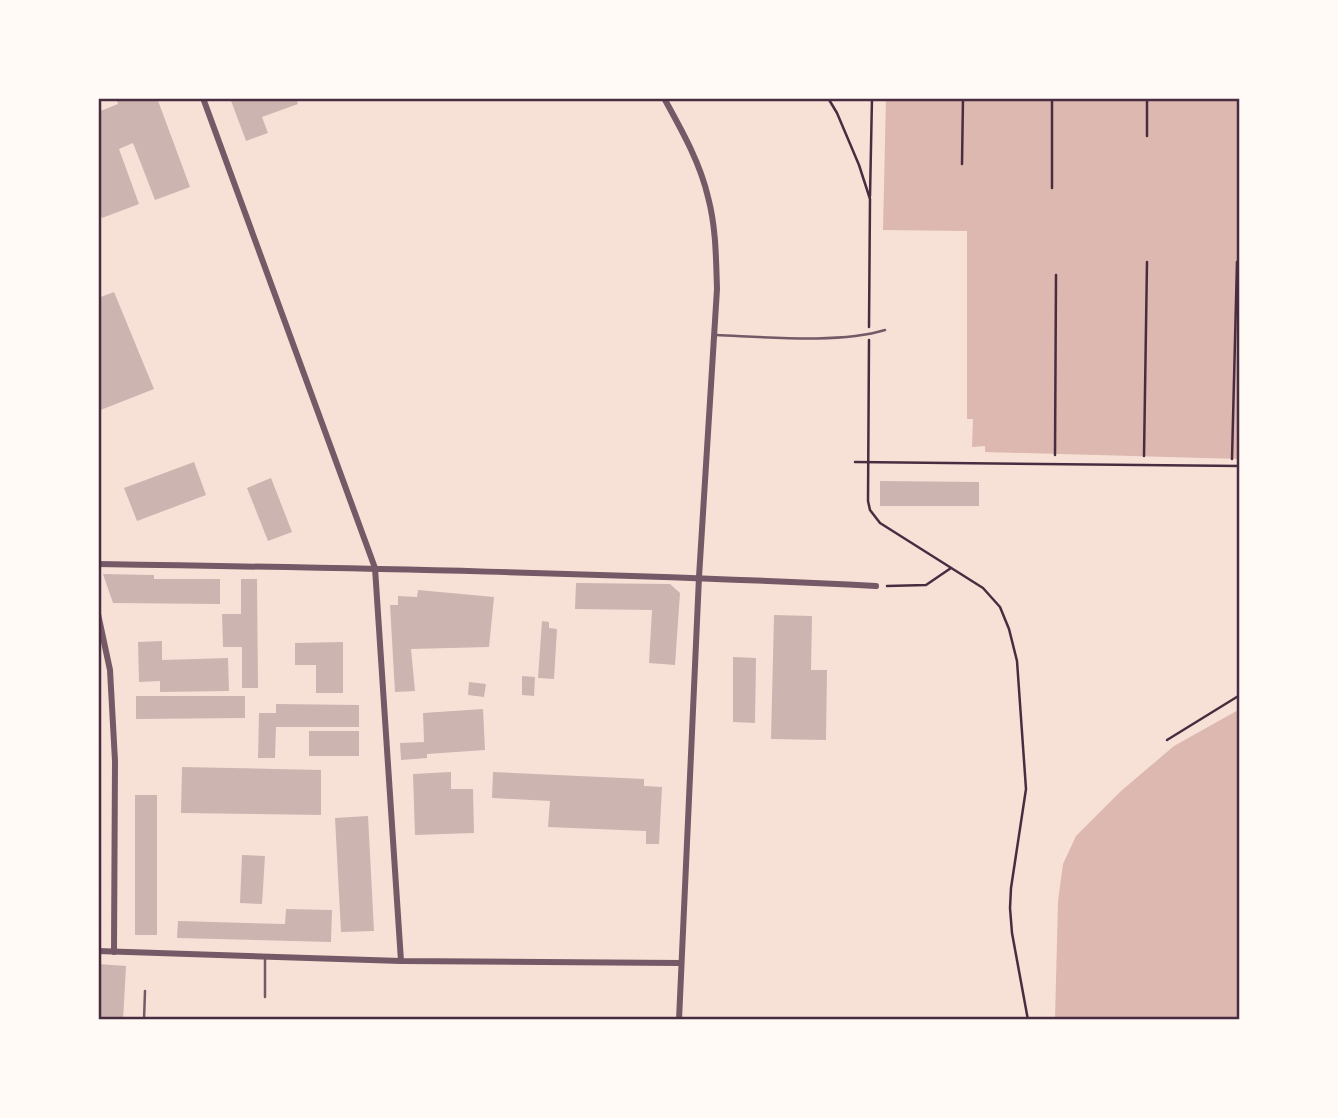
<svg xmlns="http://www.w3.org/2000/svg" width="1338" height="1118" font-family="Jost,sans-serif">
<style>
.water{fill:#dcb8b0}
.building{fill:#ccb4b1}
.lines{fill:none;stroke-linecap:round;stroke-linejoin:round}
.path{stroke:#4a2c40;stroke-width:2.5}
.service{stroke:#755966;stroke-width:2.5}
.minor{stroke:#755966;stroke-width:6}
.neatline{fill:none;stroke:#4a2c40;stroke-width:2.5}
</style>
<rect width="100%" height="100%" fill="#f7e1d7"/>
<!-- water -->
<g class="water">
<path d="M886,98H1240V459L985,452V446L972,447L973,419H967V231L883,230Z"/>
<path d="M1240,709V1020H1055L1058,901L1063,864L1076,836L1121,791L1174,746Z"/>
</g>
<!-- building -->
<g class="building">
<path d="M116,98H157L190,187L155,200L133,143L119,149L139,204L102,218L98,208V112L118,104Z"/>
<path d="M230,98H296L298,104L262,117L268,133L246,141Z"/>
<path d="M114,292L154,389L98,411V298Z"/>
<path d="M194,462L206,495L137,521L124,488Z"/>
<path d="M271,478L292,532L268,541L247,488Z"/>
<path d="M880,481L979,482V506H880Z"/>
<path d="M103,574L154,575V579H220V604L113,603Z"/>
<path d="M241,579H257L258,688H242V647H223L222,614H241Z"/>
<path d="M576,583L670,584L680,593L675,665L649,663L652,610L575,609Z"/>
<path d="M418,590L494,597L489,647L411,649L415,691L395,692L390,605H398V596L417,597Z"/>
<path d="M774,615L812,616L811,670H827L826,740L771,739Z"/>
<path d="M542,621L549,622V628L557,629L554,679L538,678Z"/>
<path d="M162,641V660L228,658L229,691L160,692V681L139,682L138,642Z"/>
<path d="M343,642V693H316V665H295V643Z"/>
<path d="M733,657L756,658L755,723L733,722Z"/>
<path d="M522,676L535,677L534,696L522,695Z"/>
<path d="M469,682L486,684L484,697L468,695Z"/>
<path d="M136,696H245V718L136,719Z"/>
<path d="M276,704L359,705V727H276L275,758H258L259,713H276Z"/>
<path d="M483,709L485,750L427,754V758L401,760L400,743L424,742L423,713Z"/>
<rect x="309" y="731" width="50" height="25"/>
<path d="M182,767L321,770V815L181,813Z"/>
<path d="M451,772V789H473L474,833L415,835L413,774Z"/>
<path d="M493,772L644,779V786L662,787L659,844H646V831L548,827L550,801L492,798Z"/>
<rect x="135" y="795" width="22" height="140"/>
<path d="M368,816L374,931L341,932L335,818Z"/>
<path d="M242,855L265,856L262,904L240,903Z"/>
<path d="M286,909L332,910L331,942L177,938L178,921L285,924Z"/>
<path d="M98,964L126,966L123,1020H98Z"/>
</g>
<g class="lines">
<!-- path -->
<g class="path">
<path d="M828,98L837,113L859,165L870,199L869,327"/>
<path d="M1147,136V98"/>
<path d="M962,164L963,98"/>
<path d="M1052,188V98"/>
<path d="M870,196L872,98"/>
<path d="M869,340L868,501L870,510L880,523L983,588L1000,607L1009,629L1017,661L1026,789L1011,888L1010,908L1012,933L1028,1020"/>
<path d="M1055,455L1056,275"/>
<path d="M1144,456L1147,262"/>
<path d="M1232,459L1237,262"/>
<path d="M855,462L1240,466"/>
<path d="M887,586L926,585L951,568"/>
<path d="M1167,740L1240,695"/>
</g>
<!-- service -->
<g class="service">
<path d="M716,335C765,337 840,344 885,330"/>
<path d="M265,997V958"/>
<path d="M144,1020L145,991"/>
</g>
<!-- minor -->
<g class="minor">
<path d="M203,98L375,568L401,961"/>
<path d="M664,98C681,129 700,162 708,197C716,227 716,258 717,289L699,577L679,1020"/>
<path d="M98,564C357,568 617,573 876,586"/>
<path d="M98,614L110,670L115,761L114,952"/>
<path d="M98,951L401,961L681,963"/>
</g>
</g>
<!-- border -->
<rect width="1338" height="1118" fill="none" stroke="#fffaf5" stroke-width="200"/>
<rect x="100" y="100" width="1138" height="918" class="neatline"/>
</svg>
